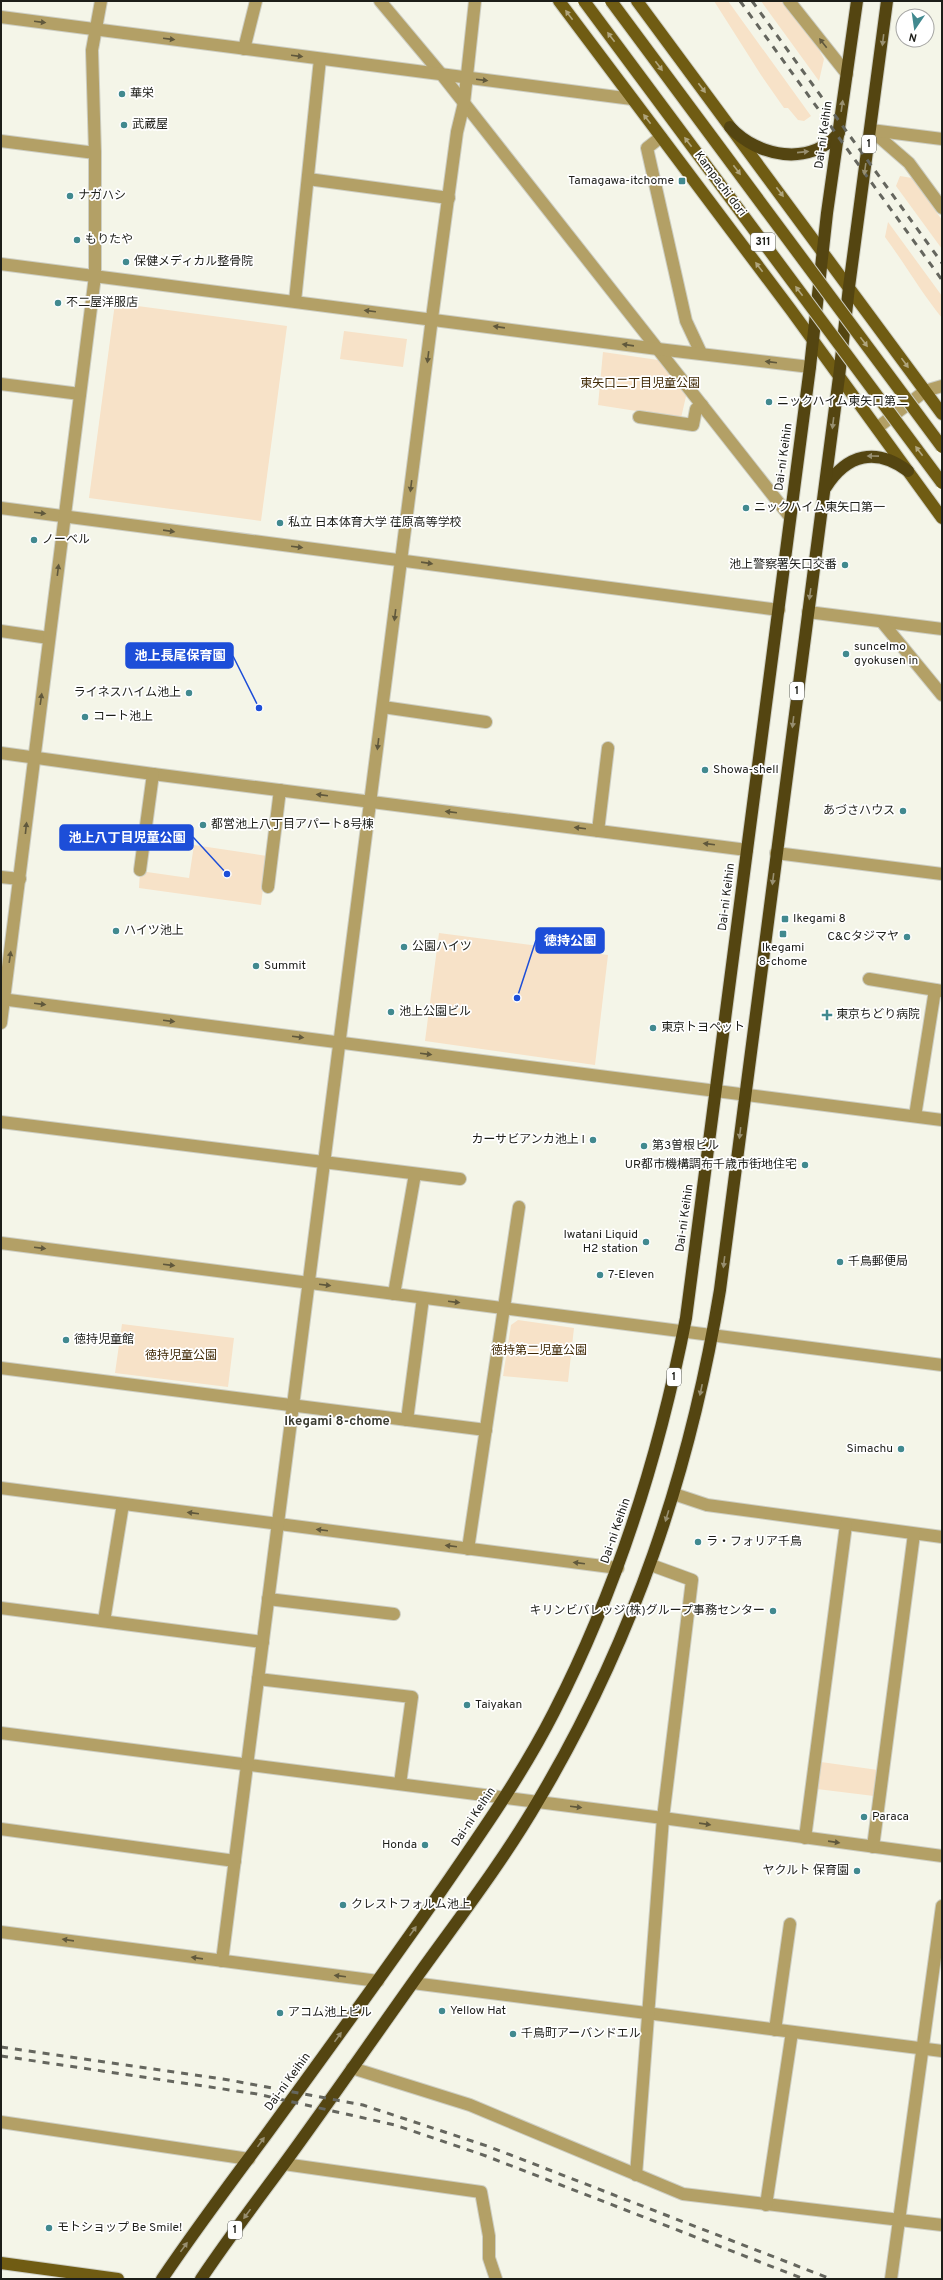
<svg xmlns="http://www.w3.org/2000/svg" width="943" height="2280" font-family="Overpass,'Noto Sans JP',sans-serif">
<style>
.green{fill:#f7e2c8}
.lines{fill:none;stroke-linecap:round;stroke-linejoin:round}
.minor-casing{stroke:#cdcec3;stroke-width:14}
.major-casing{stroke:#cdcec3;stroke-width:14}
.highway-casing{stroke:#cdcec3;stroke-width:14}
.minor{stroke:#b3a066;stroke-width:12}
.major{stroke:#705c13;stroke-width:12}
.highway{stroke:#544511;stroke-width:12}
.rail{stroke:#65665e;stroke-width:3;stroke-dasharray:7 7;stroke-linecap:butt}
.major-bridge-casing{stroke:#cdcec3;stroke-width:14;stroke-linecap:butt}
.major-bridge{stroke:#705c13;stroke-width:12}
.oneway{fill:#b0a57d}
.oneway2{fill:#60583c}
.oneway3{fill:#988f70}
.poi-dot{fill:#41898f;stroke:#fff;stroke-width:1.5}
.labels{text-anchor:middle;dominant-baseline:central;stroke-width:3.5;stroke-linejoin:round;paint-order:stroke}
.shield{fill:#fff;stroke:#61625e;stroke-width:1}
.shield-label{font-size:11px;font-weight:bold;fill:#1d1e19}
.poi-label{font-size:12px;fill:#1d1e19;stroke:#fff;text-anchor:start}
.street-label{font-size:12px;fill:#1d1e19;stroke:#fff}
.park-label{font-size:12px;fill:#3f2804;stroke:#fff}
.neighbourhood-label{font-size:13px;font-weight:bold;fill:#3c3d32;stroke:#fff}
.leader{fill:none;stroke:#1d4ed8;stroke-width:1.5}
.callout-dot{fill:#1d4ed8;stroke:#fff;stroke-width:1.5}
.callout{fill:#1d4ed8;stroke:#1d4ed8;stroke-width:1.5}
.callout-label{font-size:13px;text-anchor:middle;font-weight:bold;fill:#fff}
</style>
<rect width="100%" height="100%" fill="#f4f5e8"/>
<!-- green -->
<g class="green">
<path d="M714,1H728L811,116L804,121L798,120L788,108H784L761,75Z"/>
<path d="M761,1H784L814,40L824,59L819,81Z"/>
<path d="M900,176L912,178L942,220V249L896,186Z"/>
<path d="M888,222L942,296V318C921,292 905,264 885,237Z"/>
<path d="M115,303L287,326L261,521L89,498Z"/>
<path d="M344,331L407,339L403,367L340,359Z"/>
<path d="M603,352L665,361L687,392L681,418L598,405Z"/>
<path d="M194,845L267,856L261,905L139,888L140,871L189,878Z"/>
<path d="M439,933L608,955L595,1065L425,1041Z"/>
<path d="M518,1320L574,1328L568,1382L503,1376L511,1325Z"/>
<path d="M122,1324L234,1338L228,1387L115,1373Z"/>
<path d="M821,1762L878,1770L874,1796L817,1789Z"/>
</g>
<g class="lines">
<!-- minor casing -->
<g class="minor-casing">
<g id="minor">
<path d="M380,1L442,75L790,517"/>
<path d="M789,1L847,74"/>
<path d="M1,17L632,99"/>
<path d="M244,49L256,1"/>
<path d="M871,130L909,163L942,208"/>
<path d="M871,130L942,139"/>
<path d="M661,137L647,148L686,321L701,353"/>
<path d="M1,141L95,153"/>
<path d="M308,179L449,198"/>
<path d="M1,264L658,349L810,367"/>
<path d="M295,301L320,59"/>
<path d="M1,384L80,394"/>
<path d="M639,417L693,425L696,409L702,405"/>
<path d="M877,428L925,391L942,386"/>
<path d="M1,508L779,610"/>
<path d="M808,612L942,629"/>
<path d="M882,622L942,695"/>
<path d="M1,631L49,638"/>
<path d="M383,707L486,722"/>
<path d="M1,753L153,774L747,850"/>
<path d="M598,831L608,748"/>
<path d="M776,853L942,874"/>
<path d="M140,870L153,774"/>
<path d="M1,877L20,879"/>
<path d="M268,887L280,790"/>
<path d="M869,979L942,991"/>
<path d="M1,999L942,1120"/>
<path d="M1,1023L95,276V153L92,50L101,1"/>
<path d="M915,1116L935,990"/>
<path d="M1,1122L460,1179"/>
<path d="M1,1243L942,1365"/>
<path d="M394,1294L415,1174"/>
<path d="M1,1368L486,1430"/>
<path d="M407,1420L423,1298"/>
<path d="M1,1488L618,1568"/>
<path d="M674,1494L707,1505L942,1537"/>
<path d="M468,1549L519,1207"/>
<path d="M268,1599L394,1614"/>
<path d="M1,1608L263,1642"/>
<path d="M104,1621L123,1504"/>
<path d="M258,1679L412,1697L400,1784"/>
<path d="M1,1733L663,1818L942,1856"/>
<path d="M1,1829L235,1861"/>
<path d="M805,1838L846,1525"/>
<path d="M873,1847L914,1534"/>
<path d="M1,1932L378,1981"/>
<path d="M222,1961L432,318L457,132L464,103L475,1"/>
<path d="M413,1983L942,2051"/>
<path d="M775,2030L790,1924"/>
<path d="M352,2068L470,2105L683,2194L942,2225"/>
<path d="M1,2122L249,2159"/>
<path d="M284,2164L481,2192L489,2236V2258L496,2279"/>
<path d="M636,2175L663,1818L692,1580L651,1565"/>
<path d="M766,2205L792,2032"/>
<path d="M891,2279L942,1906"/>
</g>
</g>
<!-- major casing -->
<g class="major-casing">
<g id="major">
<path d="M559,1L791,310L942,518"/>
<path d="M637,1L942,414"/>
<path d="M1,2263L118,2279"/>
</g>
</g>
<!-- highway casing -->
<g class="highway-casing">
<g id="highway">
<path d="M730,127C758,157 809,167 839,133"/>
<path d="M826,487C847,454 876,447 908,471"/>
<path d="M162,2279C195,2230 231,2182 266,2135C325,2054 384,1973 441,1891C481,1833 522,1775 554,1712C618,1587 659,1456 686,1318L810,367L827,213L857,1"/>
<path d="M201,2279C227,2240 256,2202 284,2164C330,2101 374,2037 419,1974C460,1917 503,1861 538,1801C633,1641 690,1473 720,1290L839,377L849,287L887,1"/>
</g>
</g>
<!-- minor -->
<use href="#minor" class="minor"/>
<!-- major -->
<use href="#major" class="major"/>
<!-- highway -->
<use href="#highway" class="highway"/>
<!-- rail -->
<g class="rail">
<path d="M740,1L942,280"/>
<path d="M752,1L942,263"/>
<path d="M1,2047L229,2080L363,2105L490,2147L831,2279"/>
<path d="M1,2056L257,2094L395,2125L486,2156L804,2279"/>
</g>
<!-- major-bridge casing -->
<g class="major-bridge-casing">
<g id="major-bridge">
<path d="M584,1L942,483"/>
<path d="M611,1L942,447"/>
</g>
</g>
<!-- major-bridge -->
<use href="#major-bridge" class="major-bridge"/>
</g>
<!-- one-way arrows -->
<defs><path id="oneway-solid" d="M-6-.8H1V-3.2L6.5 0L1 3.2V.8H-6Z"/></defs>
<g class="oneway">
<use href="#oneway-solid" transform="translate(569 15) rotate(-127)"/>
<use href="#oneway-solid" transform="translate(611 37) rotate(-127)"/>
<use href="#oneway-solid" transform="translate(659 66) rotate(53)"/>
<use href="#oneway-solid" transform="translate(702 88) rotate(53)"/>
<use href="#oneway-solid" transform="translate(647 119) rotate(-127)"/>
<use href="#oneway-solid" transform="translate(688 142) rotate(-127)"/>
<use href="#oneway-solid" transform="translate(737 170) rotate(53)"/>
<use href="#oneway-solid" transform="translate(780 192) rotate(53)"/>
<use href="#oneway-solid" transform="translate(759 267) rotate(-127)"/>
<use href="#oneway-solid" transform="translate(799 291) rotate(-127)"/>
<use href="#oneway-solid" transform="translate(864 342) rotate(53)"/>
<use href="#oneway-solid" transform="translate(905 363) rotate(54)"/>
<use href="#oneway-solid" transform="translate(919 451) rotate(-127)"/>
</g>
<g class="oneway2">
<use href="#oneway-solid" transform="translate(40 22) rotate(7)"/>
<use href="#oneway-solid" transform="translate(169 39) rotate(7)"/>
<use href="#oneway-solid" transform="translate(823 43) rotate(-128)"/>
<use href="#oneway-solid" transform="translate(297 56) rotate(7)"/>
<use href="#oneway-solid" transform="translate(482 80) rotate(7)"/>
<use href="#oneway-solid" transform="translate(370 311) rotate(-173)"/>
<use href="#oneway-solid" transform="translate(499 327) rotate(-172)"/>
<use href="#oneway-solid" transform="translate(628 345) rotate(-172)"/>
<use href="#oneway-solid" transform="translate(428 357) rotate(97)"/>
<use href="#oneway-solid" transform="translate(771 362) rotate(-173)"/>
<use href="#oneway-solid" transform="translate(411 486) rotate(97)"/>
<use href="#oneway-solid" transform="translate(40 513) rotate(7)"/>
<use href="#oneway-solid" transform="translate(169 531) rotate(8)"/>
<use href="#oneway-solid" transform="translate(297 547) rotate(7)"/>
<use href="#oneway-solid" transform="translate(427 563) rotate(8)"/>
<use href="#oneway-solid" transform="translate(58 570) rotate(-83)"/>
<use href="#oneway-solid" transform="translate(395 615) rotate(97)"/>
<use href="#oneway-solid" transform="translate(41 699) rotate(-82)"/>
<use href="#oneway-solid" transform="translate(378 744) rotate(97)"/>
<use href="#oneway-solid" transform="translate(322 795) rotate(-173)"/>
<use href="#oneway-solid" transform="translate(451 812) rotate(-173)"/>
<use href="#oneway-solid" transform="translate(26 828) rotate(-84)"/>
<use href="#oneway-solid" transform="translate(580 828) rotate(-173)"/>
<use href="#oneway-solid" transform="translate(709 844) rotate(-173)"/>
<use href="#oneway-solid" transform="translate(10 957) rotate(-82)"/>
<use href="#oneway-solid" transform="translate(40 1004) rotate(7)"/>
<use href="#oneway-solid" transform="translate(169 1021) rotate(7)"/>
<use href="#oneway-solid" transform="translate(298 1037) rotate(7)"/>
<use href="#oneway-solid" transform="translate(426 1054) rotate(7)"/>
<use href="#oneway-solid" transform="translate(40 1248) rotate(7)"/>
<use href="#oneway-solid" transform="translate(169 1265) rotate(7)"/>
<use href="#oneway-solid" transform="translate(325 1285) rotate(7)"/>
<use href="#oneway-solid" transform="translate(454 1302) rotate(7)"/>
<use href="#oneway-solid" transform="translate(193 1513) rotate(-173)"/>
<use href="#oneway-solid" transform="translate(322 1530) rotate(-173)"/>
<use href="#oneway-solid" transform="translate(451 1546) rotate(-173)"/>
<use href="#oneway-solid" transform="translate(579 1563) rotate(-173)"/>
<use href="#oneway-solid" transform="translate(576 1807) rotate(7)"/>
<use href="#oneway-solid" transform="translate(705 1824) rotate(8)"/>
<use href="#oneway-solid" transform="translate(834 1842) rotate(8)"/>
<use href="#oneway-solid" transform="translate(68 1940) rotate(-172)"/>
<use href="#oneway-solid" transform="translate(197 1958) rotate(-172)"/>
<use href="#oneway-solid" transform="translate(340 1976) rotate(-173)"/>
</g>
<g class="oneway3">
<use href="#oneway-solid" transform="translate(883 40) rotate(97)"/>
<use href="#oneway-solid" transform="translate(842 106) rotate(-82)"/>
<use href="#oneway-solid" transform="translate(803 152) rotate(-6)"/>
<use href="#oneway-solid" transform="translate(865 169) rotate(98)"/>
<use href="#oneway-solid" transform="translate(833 423) rotate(97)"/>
<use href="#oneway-solid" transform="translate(873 456) rotate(-179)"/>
<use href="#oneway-solid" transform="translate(810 594) rotate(98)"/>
<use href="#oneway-solid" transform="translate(793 722) rotate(97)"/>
<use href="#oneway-solid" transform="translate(773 879) rotate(97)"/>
<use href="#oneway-solid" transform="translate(740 1133) rotate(97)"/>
<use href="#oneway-solid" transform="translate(724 1262) rotate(97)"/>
<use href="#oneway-solid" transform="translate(701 1390) rotate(102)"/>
<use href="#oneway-solid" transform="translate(667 1516) rotate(107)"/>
<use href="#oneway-solid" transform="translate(413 1931) rotate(-55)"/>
<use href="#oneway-solid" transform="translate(338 2037) rotate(-54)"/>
<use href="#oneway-solid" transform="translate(261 2142) rotate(-54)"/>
<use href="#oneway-solid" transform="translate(247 2214) rotate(126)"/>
<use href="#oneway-solid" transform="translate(184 2247) rotate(-54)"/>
</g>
<!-- markers -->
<g class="poi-dot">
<circle cx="122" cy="94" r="4"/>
<circle cx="124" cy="125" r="4"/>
<rect x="678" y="177" width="8" height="8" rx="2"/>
<circle cx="70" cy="196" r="4"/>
<circle cx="77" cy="240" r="4"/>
<circle cx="126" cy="262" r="4"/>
<circle cx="58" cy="303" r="4"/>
<circle cx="769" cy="402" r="4"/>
<circle cx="746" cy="508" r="4"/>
<circle cx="280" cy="523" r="4"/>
<circle cx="34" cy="540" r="4"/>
<circle cx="845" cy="565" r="4"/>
<circle cx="846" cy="654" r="4"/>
<circle cx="189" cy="693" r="4"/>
<circle cx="85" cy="717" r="4"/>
<circle cx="705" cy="770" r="4"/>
<circle cx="903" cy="811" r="4"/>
<circle cx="203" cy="825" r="4"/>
<rect x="781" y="915" width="8" height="8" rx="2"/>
<circle cx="116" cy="931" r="4"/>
<rect x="779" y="930" width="8" height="8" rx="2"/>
<circle cx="907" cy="937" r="4"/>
<circle cx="404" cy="947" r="4"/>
<circle cx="256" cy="966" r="4"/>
<circle cx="391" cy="1012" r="4"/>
<path d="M825 1009h4v4h4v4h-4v4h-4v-4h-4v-4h4z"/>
<circle cx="653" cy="1028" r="4"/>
<circle cx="593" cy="1140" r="4"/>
<circle cx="644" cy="1146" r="4"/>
<circle cx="805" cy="1165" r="4"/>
<circle cx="646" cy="1242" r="4"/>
<circle cx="840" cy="1262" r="4"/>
<circle cx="600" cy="1275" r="4"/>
<circle cx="66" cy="1340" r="4"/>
<circle cx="901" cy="1449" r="4"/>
<circle cx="698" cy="1542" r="4"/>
<circle cx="773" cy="1611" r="4"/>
<circle cx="467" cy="1705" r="4"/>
<circle cx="864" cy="1817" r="4"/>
<circle cx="425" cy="1845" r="4"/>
<circle cx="857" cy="1871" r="4"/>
<circle cx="343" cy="1905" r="4"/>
<circle cx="442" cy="2011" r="4"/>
<circle cx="280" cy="2013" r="4"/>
<circle cx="513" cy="2034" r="4"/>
<circle cx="49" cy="2228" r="4"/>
</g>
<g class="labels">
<!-- shield labels -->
<g class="shield">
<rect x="862" y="135" width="14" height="18" rx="3"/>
<rect x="751" y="233" width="24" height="18" rx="3"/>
<rect x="790" y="682" width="14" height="18" rx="3"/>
<rect x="667" y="1368" width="14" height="18" rx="3"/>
<rect x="228" y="2221" width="14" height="18" rx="3"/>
</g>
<g class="shield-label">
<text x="869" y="144">1</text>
<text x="763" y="242">311</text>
<text x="797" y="691">1</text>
<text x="674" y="1377">1</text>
<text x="235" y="2230">1</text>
</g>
<!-- poi labels -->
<g class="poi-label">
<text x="130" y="94">華栄</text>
<text x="132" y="125">武蔵屋</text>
<text x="674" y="181" text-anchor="end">Tamagawa-itchome</text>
<text x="78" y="196">ナガハシ</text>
<text x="85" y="240">もりたや</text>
<text x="134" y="262">保健メディカル整骨院</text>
<text x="66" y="303">不二屋洋服店</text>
<text x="777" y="402">ニックハイム東矢口第二</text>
<text x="754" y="508">ニックハイム東矢口第一</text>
<text x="288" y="523">私立 日本体育大学 荏原高等学校</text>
<text x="42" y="540">ノーベル</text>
<text x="837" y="565" text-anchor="end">池上警察署矢口交番</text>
<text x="854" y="647">suncelmo<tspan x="854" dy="14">gyokusen in</tspan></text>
<text x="181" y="693" text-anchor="end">ライネスハイム池上</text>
<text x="93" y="717">コート池上</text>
<text x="713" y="770">Showa-shell</text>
<text x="895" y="811" text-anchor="end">あづさハウス</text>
<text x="211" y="825">都営池上八丁目アパート8号棟</text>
<text x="793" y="919">Ikegami 8</text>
<text x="124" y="931">ハイツ池上</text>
<text x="899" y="937" text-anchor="end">C&amp;Cタジマヤ</text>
<text x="412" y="947">公園ハイツ</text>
<text x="783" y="948" text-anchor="middle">Ikegami<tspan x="783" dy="14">8-chome</tspan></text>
<text x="264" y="966">Summit</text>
<text x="399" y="1012">池上公園ビル</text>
<text x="836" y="1015">東京ちどり病院</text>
<text x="661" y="1028">東京トヨペット</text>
<text x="585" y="1140" text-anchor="end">カーサビアンカ池上 I</text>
<text x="652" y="1146">第3曽根ビル</text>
<text x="797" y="1165" text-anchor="end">UR都市機構調布千歳市街地住宅</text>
<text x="638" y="1235" text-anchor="end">Iwatani Liquid<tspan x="638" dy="14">H2 station</tspan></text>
<text x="848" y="1262">千鳥郵便局</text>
<text x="608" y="1275">7-Eleven</text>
<text x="74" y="1340">徳持児童館</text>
<text x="893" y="1449" text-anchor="end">Simachu</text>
<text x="706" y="1542">ラ・フォリア千鳥</text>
<text x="765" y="1611" text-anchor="end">キリンビバレッジ(株)グループ事務センター</text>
<text x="475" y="1705">Taiyakan</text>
<text x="872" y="1817">Paraca</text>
<text x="417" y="1845" text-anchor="end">Honda</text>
<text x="849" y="1871" text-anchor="end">ヤクルト 保育園</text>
<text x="351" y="1905">クレストフォルム池上</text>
<text x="450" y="2011">Yellow Hat</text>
<text x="288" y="2013">アコム池上ビル</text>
<text x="521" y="2034">千鳥町アーバンドエル</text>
<text x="57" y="2228">モトショップ Be Smile!</text>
</g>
<!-- street labels -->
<g class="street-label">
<text transform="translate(824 135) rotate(-82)">Dai-ni Keihin</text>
<text transform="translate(720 184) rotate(53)">Kampachi dori</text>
<text transform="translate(784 457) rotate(-82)">Dai-ni Keihin</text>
<text transform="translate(727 897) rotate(-83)">Dai-ni Keihin</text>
<text transform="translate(685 1218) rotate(-82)">Dai-ni Keihin</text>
<text transform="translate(616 1531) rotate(-71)">Dai-ni Keihin</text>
<text transform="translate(474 1817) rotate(-56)">Dai-ni Keihin</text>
<text transform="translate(288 2082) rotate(-54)">Dai-ni Keihin</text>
</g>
<!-- park labels -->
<g class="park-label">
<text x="640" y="384">東矢口二丁目児童公園</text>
<text x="539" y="1351">徳持第二児童公園</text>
<text x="181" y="1356">徳持児童公園</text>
</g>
<!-- neighbourhood labels -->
<g class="neighbourhood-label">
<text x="337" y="1422">Ikegami 8-chome</text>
</g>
</g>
<!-- callouts -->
<path class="leader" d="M259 708L233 656M227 874L193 837M517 998L536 940"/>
<g class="callout-dot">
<circle cx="259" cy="708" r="4"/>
<circle cx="227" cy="874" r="4"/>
<circle cx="517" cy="998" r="4"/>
</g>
<g class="callout">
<rect x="126" y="643" width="107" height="25" rx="4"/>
<rect x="60" y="825" width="133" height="25" rx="4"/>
<rect x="536" y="928" width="68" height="25" rx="4"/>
</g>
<g class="callout-label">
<text x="180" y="660">池上長尾保育園</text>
<text x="127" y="842">池上八丁目児童公園</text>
<text x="570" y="945">徳持公園</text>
</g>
<!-- border -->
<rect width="943" height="2280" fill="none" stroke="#1d1e19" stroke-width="4"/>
<!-- north arrow -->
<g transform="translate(915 28) rotate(193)"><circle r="19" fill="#ffffff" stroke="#a5a5a3"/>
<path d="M0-3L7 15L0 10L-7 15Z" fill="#41898f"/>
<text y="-6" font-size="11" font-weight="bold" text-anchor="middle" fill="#1d1e19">N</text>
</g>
</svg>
